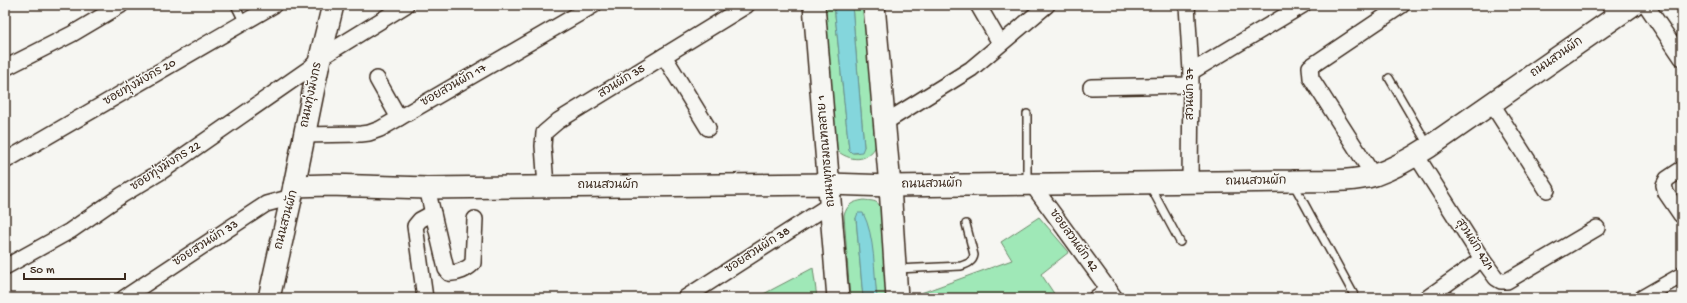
<svg xmlns="http://www.w3.org/2000/svg" width="1687" height="303" font-family="'Gochi Hand','Playpen Sans Thai',sans-serif">
<style>
.green{fill:#9fe8b7;stroke:#6d896a}
.water{fill:#84d6dc;stroke:#679190}
.lines{fill:none;stroke-linecap:round;stroke-linejoin:round}
.lane-casing{stroke:#3b2a1e;stroke-width:10}
.street-casing{stroke:#3b2a1e;stroke-width:18}
.secondary-casing{stroke:#3b2a1e;stroke-width:24}
.lane{stroke:#f6f6f2;stroke-width:7}
.street{stroke:#f6f6f2;stroke-width:15}
.secondary{stroke:#f6f6f2;stroke-width:21}
.labels{text-anchor:middle;dominant-baseline:central;stroke-width:3;stroke-linejoin:round;paint-order:stroke}
.street-label{font-size:12px;fill:#3b2a1e;stroke:#f6f6f2}
</style>
<rect width="100%" height="100%" fill="#f6f6f2"/>
<filter id="ink" filterUnits="userSpaceOnUse"><feTurbulence type="fractalNoise" baseFrequency=".025" numOctaves="2"/><feDisplacementMap in="SourceGraphic" scale="8" xChannelSelector="R" yChannelSelector="G"/><feConvolveMatrix kernelMatrix="1 2 1 2 8 2 1 2 1" color-interpolation-filters="sRGB"/></filter>
<g filter="url(#ink)">
<!-- green -->
<g class="green">
<path d="M823,5H834L849,149L853,153H858L864,147L852,5H864L879,141C869,162 854,163 837,151Z"/>
<path d="M864,200C870,201 877,200 880,206C886,215 888,283 889,298H877L870,237L856,218L863,298H850L844,215C848,204 852,202 864,200Z"/>
<path d="M1039,217L1069,252L1041,274L1057,298H922L921,293L1012,260L1001,242Z"/>
<path d="M813,268L817,298H756Z"/>
</g>
<!-- water -->
<g class="water">
<path d="M834,5H852L864,147L862,152L852,153L849,150Z"/>
<path d="M858,213H863C875,236 874,272 877,298H863L856,218Z"/>
</g>
<g class="lines">
<!-- lane casing -->
<g class="lane-casing">
<g id="lane">
<path d="M235,5L244,23"/>
<path d="M1605,5L1611,17"/>
<path d="M1389,78L1428,145"/>
<path d="M1027,114V183"/>
<path d="M1293,183L1354,295"/>
<path d="M1150,186L1180,242"/>
<path d="M897,269L961,266C967,264 973,262 974,255L966,224"/>
</g>
</g>
<!-- street casing -->
<g class="street-casing">
<g id="street">
<path d="M978,5L1000,43"/>
<path d="M1187,5L1191,72L1190,182"/>
<path d="M1646,5L1682,58"/>
<path d="M664,56L708,128"/>
<path d="M5,68L72,34L121,5"/>
<path d="M1191,72L1303,5"/>
<path d="M377,79L399,118"/>
<path d="M1091,87L1191,85"/>
<path d="M1492,104L1547,190"/>
<path d="M884,123L971,69L1047,5"/>
<path d="M303,135L361,134L369,133L380,129L594,5"/>
<path d="M1416,155L1482,259L1496,278L1501,281H1507L1597,228"/>
<path d="M5,161L274,5"/>
<path d="M1373,175L1311,78L1310,67L1402,5"/>
<path d="M1031,183L1115,298"/>
<path d="M546,186L543,146L544,133L558,121L584,105L747,5"/>
<path d="M427,188L446,269L449,273C457,274 468,269 473,263L475,219"/>
<path d="M1681,215L1666,193L1664,185L1667,179L1682,169"/>
<path d="M5,267L70,231L122,195L162,171L310,68L320,58L406,5"/>
<path d="M124,298L266,204L292,197"/>
<path d="M425,298L415,226L420,220L433,213"/>
<path d="M685,298L831,204"/>
<path d="M1096,298L1109,289"/>
<path d="M1427,298L1482,259"/>
<path d="M1642,298L1682,275"/>
</g>
</g>
<!-- secondary casing -->
<g class="secondary-casing">
<g id="secondary">
<path d="M814,5L838,298"/>
<path d="M874,5L890,186L897,298"/>
<path d="M294,186L320,58L333,5"/>
<path d="M269,298L294,186L329,185L427,188L829,184L890,186L1292,181C1319,180 1349,183 1375,175C1395,168 1412,158 1429,147L1633,5"/>
</g>
</g>
<!-- lane -->
<use href="#lane" class="lane"/>
<!-- street -->
<use href="#street" class="street"/>
<!-- secondary -->
<use href="#secondary" class="secondary"/>
</g>
</g>
<g class="labels">
<!-- street labels -->
<g class="street-label">
<text transform="translate(1557 58) rotate(-35)">ถนนสวนผัก</text>
<text transform="translate(622 82) rotate(-32)">สวนผัก 35</text>
<text transform="translate(140 83) rotate(-30)">ซอยทุ่งมังกร 20</text>
<text transform="translate(454 86) rotate(-30)">ซอยสวนผัก 17</text>
<text transform="translate(1191 94) rotate(-90)">สวนผัก 37</text>
<text transform="translate(312 95) rotate(-78)">ถนนทุ่งมังกร</text>
<text transform="translate(827 151) rotate(-95)">ถนนพุทธมณฑลสาย 1</text>
<text transform="translate(166 167) rotate(-33)">ซอยทุ่งมังกร 22</text>
<text transform="translate(1256 182) rotate(-1)">ถนนสวนผัก</text>
<text transform="translate(932 185) rotate(-1)">ถนนสวนผัก</text>
<text x="608" y="186">ถนนสวนผัก</text>
<text transform="translate(287 220) rotate(-75)">ถนนสวนผัก</text>
<text transform="translate(1073 241) rotate(54)">ซอยสวนผัก 42</text>
<text transform="translate(206 244) rotate(-33)">ซอยสวนผัก 33</text>
<text transform="translate(1474 245) rotate(57)">สุวนผัก 42/1</text>
<text transform="translate(758 251) rotate(-33)">ซอยสวนผัก 38</text>
</g>
</g>
<!-- margin -->
<rect width="1687" height="303" fill="none" stroke="#f6f6f2" stroke-width="20"/>
<rect x="10" y="10" width="1667" height="283" fill="none" stroke="#3b2a1e" stroke-width="1.5" filter="url(#ink)"/>
<!-- scale -->
<path d="M24 273v6h101v-6" fill="none" stroke="#3b2a1e" stroke-width="2"/>
<text x="30" y="273" font-size="12" fill="#3b2a1e" stroke="#f6f6f2" stroke-width="3" paint-order="stroke">50 m</text>
</svg>
